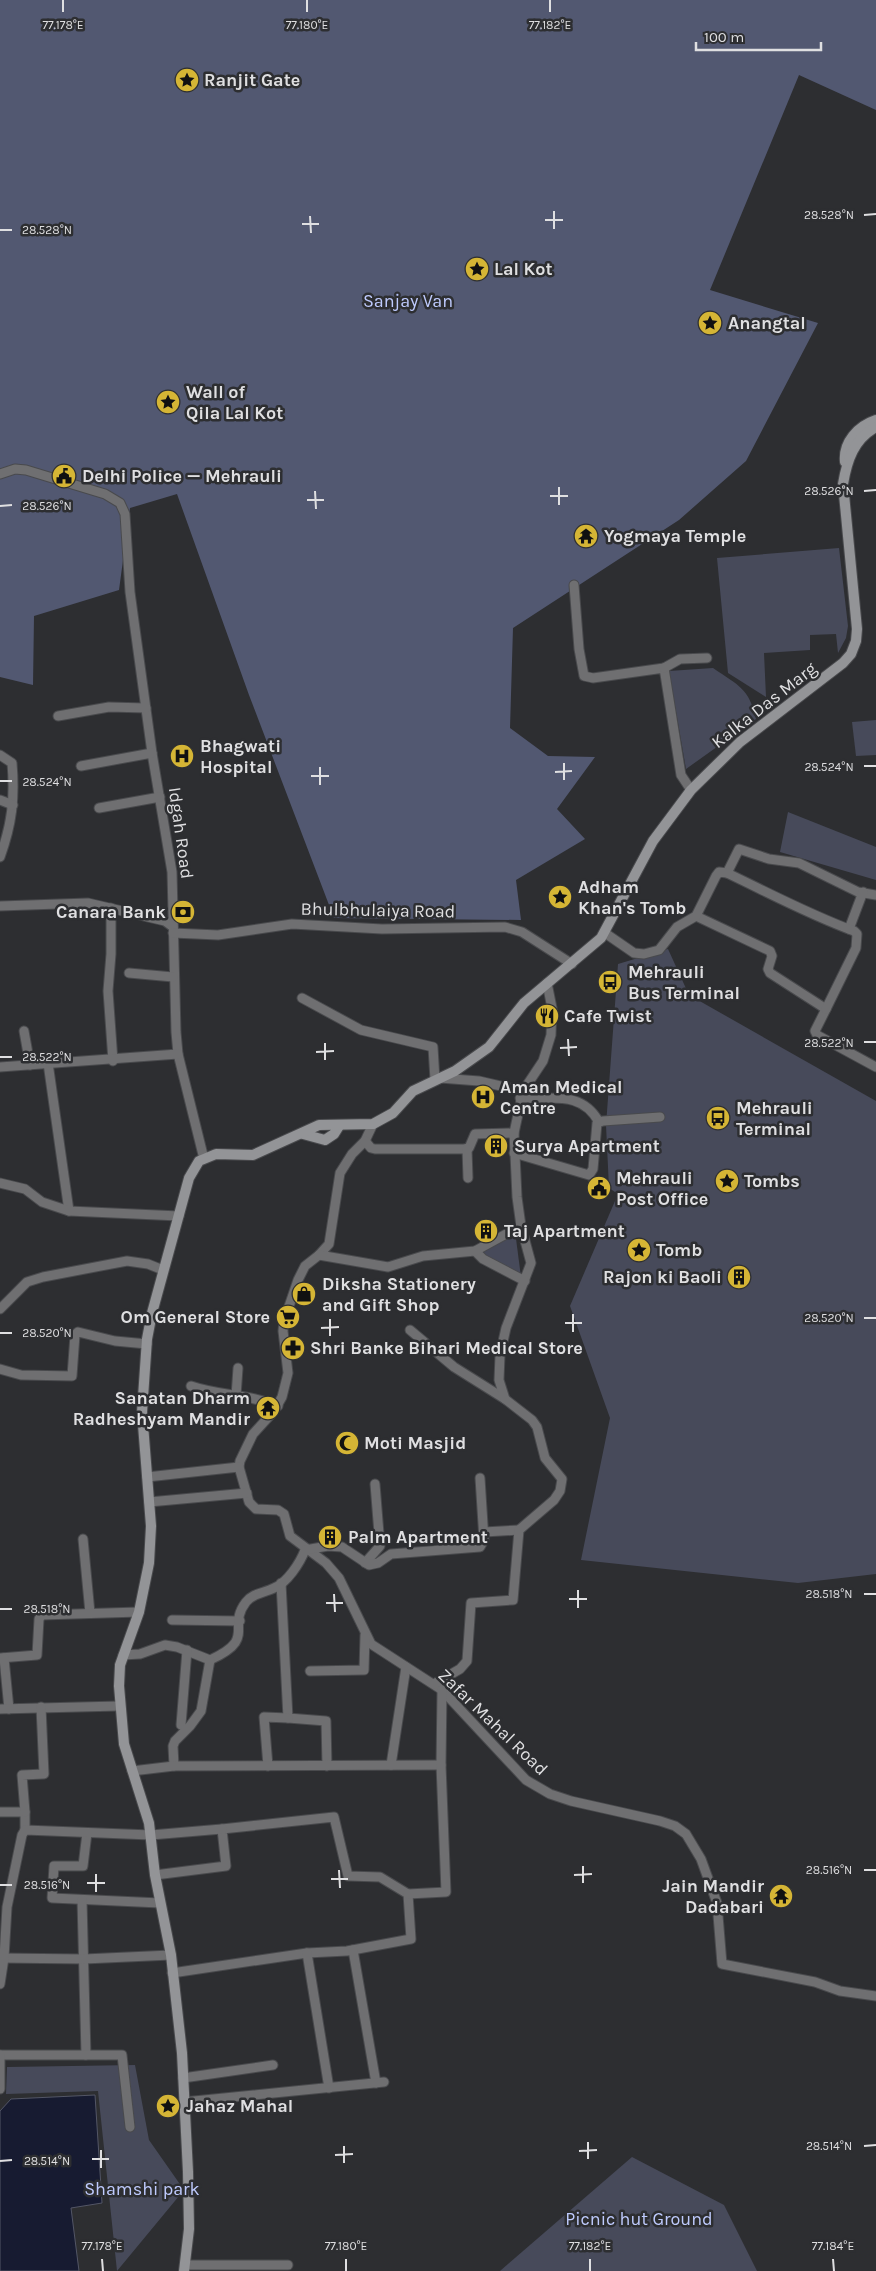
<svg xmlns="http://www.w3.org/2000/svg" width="876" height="2271" font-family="Karla,sans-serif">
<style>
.green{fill:#474a5a}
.forest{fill:#525871}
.water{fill:#171b31;stroke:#535666}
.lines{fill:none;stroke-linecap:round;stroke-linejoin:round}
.street-casing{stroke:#494a4d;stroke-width:11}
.secondary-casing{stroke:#494a4d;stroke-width:12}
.street{stroke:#6f6f71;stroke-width:9}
.secondary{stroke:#939497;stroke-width:10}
.ticks{fill:none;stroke:#dfdfe1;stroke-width:2}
.labels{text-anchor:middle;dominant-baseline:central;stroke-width:5;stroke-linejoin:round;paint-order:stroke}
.poi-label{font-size:18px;font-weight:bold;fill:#dfdfe1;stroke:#2d2e31;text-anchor:start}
.park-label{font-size:18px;fill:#bfcbfe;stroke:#2d2e31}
.street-label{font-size:18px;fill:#dfdfe1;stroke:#2d2e31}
.ticks-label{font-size:12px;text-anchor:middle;fill:#dfdfe1;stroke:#2d2e31;stroke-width:5;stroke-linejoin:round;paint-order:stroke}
</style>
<rect width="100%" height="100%" fill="#2d2e31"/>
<!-- green -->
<g class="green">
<path d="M839,548L848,626L846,638L838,653L836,634L810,635V650L764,653L766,697L728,673L717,558Z"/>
<path d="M713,668C739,686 749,688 756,719L686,769L669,671Z"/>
<path d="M876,720V755L856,756L852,722Z"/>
<path d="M788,812L876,847V880L780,852Z"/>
<path d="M668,949L689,995L876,1101V1574L798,1583L581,1560L610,1418L570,1306L618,1194L609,1188L606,1125L618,964Z"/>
<path d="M515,1231L521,1277L484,1258L481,1247Z"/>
<path d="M135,2065L149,2140L184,2190L117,2271L98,2091L6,2094L7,2067Z"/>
<path d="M632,2157L724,2205L757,2271H500Z"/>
</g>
<!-- forest -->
<path class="forest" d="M0,0H876V110L799,75L710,290L818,323L746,461L679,520L513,628L510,728L548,756L595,757L557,809L585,839L516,880L521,920L334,918L249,695L177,494L130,508L119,590L34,616L33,685L0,677Z"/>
<!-- water -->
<path class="water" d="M95,2095L102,2203L71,2208L79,2271H0V2111L11,2099Z"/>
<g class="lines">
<!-- street casing -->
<g class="street-casing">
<g id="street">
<path d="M0,474L15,469L26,470L105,494L120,503L125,514L130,592L152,753L172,872L176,1032L178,1054L204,1159"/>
<path d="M574,585L579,649L584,676L593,678L664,668L681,775L691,790"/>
<path d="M664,668L680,659L707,658"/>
<path d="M58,716L109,707L146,708"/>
<path d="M0,755L12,763C15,798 12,824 0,857"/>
<path d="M81,766L152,753"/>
<path d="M0,800L13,805"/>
<path d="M99,808L160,797"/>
<path d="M727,873L739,849L769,859L799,863L858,892L876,895"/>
<path d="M0,906L88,903L165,921L173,927"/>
<path d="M111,908V954L108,991L113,1061"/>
<path d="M696,916L770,951L772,956L768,969L770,973L826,1009L815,1031L817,1035L876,1067"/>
<path d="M849,929L863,892"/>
<path d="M173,933L218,935L292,924L382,929L505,927L522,932L572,964"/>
<path d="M605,933L634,953L644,954L659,950L677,927L696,916L716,876L719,872L727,873C769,893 810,915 854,931L857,934L856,948L826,1009"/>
<path d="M129,973L173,977"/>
<path d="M302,998L361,1030L433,1047L435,1080"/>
<path d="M24,1031L30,1065"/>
<path d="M48,1063L69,1211"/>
<path d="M0,1067L178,1054"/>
<path d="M440,1078L479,1081L523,1091"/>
<path d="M520,1098C552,1100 581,1090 599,1122"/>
<path d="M373,1124L365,1141L352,1154L340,1173L329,1244L319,1255L305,1266L298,1280L284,1321L283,1331L288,1373L282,1397L274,1411L253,1434L240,1461L239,1467L249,1502L256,1509L278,1510L284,1514L290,1536L326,1563L339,1578L371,1644L442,1690L526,1780L550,1794L571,1801L660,1821L675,1826L686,1834L701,1859L717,1903L722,1964L815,1982L840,1991L876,1996"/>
<path d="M365,1141L371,1148L375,1149H464L469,1148L475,1134L514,1133"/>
<path d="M467,1149L468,1178"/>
<path d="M514,1153L589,1175L593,1169L597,1123L603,1121L660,1117"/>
<path d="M0,1183L25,1189L42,1202L69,1211L179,1216"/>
<path d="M475,1251L483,1259L525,1281"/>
<path d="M319,1255L388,1267L423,1256L475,1251L521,1226"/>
<path d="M0,1309L27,1282L43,1277L127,1261L148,1264L163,1270"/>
<path d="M410,1330L454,1367L505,1399"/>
<path d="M0,1369L21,1375L72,1376L75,1335L78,1332L115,1341L147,1344"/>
<path d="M191,1386C220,1396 250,1394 278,1406"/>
<path d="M236,1396L238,1368"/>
<path d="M147,1477L239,1467"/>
<path d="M149,1502L247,1493"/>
<path d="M484,1532L519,1530"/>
<path d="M83,1539L90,1613"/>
<path d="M365,1563L380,1546L375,1484"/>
<path d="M281,1583L288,1718L326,1721L327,1766"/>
<path d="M172,1620L240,1621"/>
<path d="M123,1655L140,1654L165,1645L177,1647L210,1660C258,1638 226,1628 246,1602C253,1593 264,1593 274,1588C287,1583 300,1563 305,1550L328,1546L342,1547L369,1565L378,1563L391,1554L480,1547L484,1540L480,1478"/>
<path d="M0,1658L37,1655L39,1619L42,1615L139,1612"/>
<path d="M4,1658L9,1709"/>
<path d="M310,1671L364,1670L365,1635"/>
<path d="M434,1684L460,1669L467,1661L471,1603L513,1600L519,1530L554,1500L560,1491L562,1479L545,1458L537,1427L532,1420L505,1399L499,1380L500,1355L506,1328L531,1263L521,1226L517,1197L514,1133L523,1091L543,1061L551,1035L552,1008L547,983"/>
<path d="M0,1709L119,1706"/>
<path d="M181,1725L187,1650"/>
<path d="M391,1765L406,1667"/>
<path d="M174,1766L173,1746L175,1741L190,1726L201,1711L210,1660"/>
<path d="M268,1766L264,1717L288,1718"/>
<path d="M132,1771L174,1766L441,1765"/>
<path d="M0,1812H25V1830"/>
<path d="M25,1812L22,1775L44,1774L41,1707"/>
<path d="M87,1833L83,1866H54L52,1898L160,1903"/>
<path d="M155,1875L226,1866L222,1829L334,1817L348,1876L380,1877L408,1894L411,1939L347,1951L307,1953L172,1973"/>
<path d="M408,1894L446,1892L441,1765L442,1690"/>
<path d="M82,1900L86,2055"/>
<path d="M353,1950L376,2083"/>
<path d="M307,1953L329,2088"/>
<path d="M0,1958L84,1959L171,1955"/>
<path d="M0,1984L4,1958L7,1907L22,1835L25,1830L151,1835L222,1829"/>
<path d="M0,2055H122L130,2127"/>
<path d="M183,2078L273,2065"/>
<path d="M0,2089V2055"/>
<path d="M184,2102L384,2082"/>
<path d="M185,2265H288"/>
</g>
</g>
<!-- secondary casing -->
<g class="secondary-casing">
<g id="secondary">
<path d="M845,462C843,442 858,426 876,420"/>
<path d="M303,1134L325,1140L334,1134L339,1126"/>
<path d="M184,2271L189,2229L188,2172L182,2053L171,1955L155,1875L149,1823L124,1744L119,1686L120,1665L139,1612L149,1563L151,1526L142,1412L147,1339L152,1313L189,1178L199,1161L216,1154L253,1155L319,1125L373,1124L393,1113L413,1091L455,1071L489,1047L524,1003L601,938L653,841L691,790L740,742L843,663L851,654L856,641L857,629L843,484C847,460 854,439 876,427"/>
</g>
</g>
<!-- street -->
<use href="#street" class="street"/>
<!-- secondary -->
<use href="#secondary" class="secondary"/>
</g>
<!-- ticks -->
<path class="ticks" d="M63,0V12M307,0V12M550,0V12M554,211V229M864,215L876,214M310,216L311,233M545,220H563M302,224H319M0,230H12M559,487V505M315,491L316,509M864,491L876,490M550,496H568M307,500H324M0,506L12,505M564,763V780M864,766H876M320,767V785M555,772L572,771M311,776H329M0,781H12M568,1039L569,1056M864,1042H876M325,1043V1060M560,1048L577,1047M316,1052L334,1051M0,1057H12M573,1314V1332M864,1318H876M330,1319V1336M565,1323H582M321,1328L339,1327M0,1333H12M578,1590V1608M334,1594L335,1612M864,1594H876M569,1599H587M326,1603H343M0,1609H12M583,1866V1883M339,1870L340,1888M864,1870H876M96,1874V1892M574,1875L592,1874M331,1879H348M87,1883H105M0,1885H12M588,2142V2159M344,2146V2163M864,2146L876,2145M101,2150V2168M579,2151L597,2150M335,2155L353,2154M92,2159H109M0,2161L12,2160M102,2259L103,2271M346,2259V2271M590,2259V2271M833,2259L834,2271"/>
<!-- icons -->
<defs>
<g id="sight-disc" transform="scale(1.25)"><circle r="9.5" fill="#d5b535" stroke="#2d2e31"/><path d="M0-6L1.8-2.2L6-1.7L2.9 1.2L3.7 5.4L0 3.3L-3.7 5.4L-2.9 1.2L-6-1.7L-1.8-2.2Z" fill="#111"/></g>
<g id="civic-disc" transform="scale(1.25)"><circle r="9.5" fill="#d5b535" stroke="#2d2e31"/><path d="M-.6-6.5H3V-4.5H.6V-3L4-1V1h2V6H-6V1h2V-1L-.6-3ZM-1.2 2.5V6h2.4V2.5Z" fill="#111"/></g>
<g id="temple-disc" transform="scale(1.25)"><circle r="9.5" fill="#d5b535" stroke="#2d2e31"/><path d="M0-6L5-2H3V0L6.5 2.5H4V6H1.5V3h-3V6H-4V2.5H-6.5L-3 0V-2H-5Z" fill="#111"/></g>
<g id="hospital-disc" transform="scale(1.25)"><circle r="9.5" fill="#d5b535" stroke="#2d2e31"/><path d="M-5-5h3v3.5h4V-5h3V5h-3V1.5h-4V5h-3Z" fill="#111"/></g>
<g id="bank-disc" transform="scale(1.25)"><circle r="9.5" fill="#d5b535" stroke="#2d2e31"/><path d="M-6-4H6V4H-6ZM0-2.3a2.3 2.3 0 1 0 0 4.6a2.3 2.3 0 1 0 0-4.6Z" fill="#111"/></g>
<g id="bus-disc" transform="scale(1.25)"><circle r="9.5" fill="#d5b535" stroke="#2d2e31"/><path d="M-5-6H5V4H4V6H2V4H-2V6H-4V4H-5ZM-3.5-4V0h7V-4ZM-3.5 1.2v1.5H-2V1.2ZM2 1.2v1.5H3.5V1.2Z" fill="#111"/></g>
<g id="restaurant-disc" transform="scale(1.25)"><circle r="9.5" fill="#d5b535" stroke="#2d2e31"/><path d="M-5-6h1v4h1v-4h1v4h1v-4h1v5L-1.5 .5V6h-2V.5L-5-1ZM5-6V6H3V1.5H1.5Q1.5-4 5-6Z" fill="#111"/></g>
<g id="building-disc" transform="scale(1.25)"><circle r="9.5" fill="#d5b535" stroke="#2d2e31"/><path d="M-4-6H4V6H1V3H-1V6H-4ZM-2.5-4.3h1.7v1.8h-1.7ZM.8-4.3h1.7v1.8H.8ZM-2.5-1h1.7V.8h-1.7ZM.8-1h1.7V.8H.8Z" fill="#111"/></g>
<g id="shop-disc" transform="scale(1.25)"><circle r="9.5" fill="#d5b535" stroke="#2d2e31"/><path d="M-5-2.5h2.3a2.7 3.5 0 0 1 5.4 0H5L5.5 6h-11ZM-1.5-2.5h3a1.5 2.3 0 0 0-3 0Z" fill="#111"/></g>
<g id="supermarket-disc" transform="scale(1.25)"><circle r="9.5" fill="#d5b535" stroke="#2d2e31"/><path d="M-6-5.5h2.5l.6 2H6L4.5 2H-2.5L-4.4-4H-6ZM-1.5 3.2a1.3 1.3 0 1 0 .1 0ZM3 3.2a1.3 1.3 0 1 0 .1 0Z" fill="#111"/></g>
<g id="pharmacy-disc" transform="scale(1.25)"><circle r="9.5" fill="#d5b535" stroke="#2d2e31"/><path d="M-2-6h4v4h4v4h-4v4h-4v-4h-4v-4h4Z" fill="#111"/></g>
<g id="mosque-disc" transform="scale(1.25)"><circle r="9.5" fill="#d5b535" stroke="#2d2e31"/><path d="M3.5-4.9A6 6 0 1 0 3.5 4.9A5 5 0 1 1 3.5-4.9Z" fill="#111"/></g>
</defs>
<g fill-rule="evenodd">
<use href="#sight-disc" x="187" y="80"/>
<use href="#sight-disc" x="477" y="269"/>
<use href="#sight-disc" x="710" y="323"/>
<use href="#sight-disc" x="168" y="402"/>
<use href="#civic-disc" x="64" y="476"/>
<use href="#temple-disc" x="586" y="536"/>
<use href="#hospital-disc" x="182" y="756"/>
<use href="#sight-disc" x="560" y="897"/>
<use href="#bank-disc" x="183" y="912"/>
<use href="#bus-disc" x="610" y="982"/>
<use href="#restaurant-disc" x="547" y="1016"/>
<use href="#hospital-disc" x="483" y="1097"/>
<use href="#bus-disc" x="718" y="1118"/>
<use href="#building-disc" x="496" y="1146"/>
<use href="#sight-disc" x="727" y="1181"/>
<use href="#civic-disc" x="599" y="1188"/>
<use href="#building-disc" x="486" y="1231"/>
<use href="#sight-disc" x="639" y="1250"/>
<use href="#building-disc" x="739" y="1277"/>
<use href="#shop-disc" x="304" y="1294"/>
<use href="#supermarket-disc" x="288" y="1317"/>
<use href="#pharmacy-disc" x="293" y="1348"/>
<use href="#temple-disc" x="268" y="1408"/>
<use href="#mosque-disc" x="347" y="1443"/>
<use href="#building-disc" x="330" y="1537"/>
<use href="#temple-disc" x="781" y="1896"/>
<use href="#sight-disc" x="168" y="2106"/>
</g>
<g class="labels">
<!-- poi labels -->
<g class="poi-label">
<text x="204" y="80">Ranjit Gate</text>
<text x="494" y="269">Lal Kot</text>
<text x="728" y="323">Anangtal</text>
<text x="186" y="392">Wall of<tspan x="186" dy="21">Qila Lal Kot</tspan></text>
<text x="82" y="476">Delhi Police — Mehrauli</text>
<text x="604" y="536">Yogmaya Temple</text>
<text x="200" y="746">Bhagwati<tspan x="200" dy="21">Hospital</tspan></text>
<text x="578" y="887">Adham<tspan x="578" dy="21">Khan's Tomb</tspan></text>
<text x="166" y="912" text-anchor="end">Canara Bank</text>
<text x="628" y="972">Mehrauli<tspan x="628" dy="21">Bus Terminal</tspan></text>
<text x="564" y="1016">Cafe Twist</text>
<text x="500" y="1087">Aman Medical<tspan x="500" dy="21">Centre</tspan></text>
<text x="736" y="1108">Mehrauli<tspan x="736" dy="21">Terminal</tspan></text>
<text x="514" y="1146">Surya Apartment</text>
<text x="616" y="1178">Mehrauli<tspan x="616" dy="21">Post Office</tspan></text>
<text x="744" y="1181">Tombs</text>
<text x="504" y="1231">Taj Apartment</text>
<text x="656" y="1250">Tomb</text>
<text x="722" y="1277" text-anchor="end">Rajon ki Baoli</text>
<text x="322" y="1284">Diksha Stationery<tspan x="322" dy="21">and Gift Shop</tspan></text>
<text x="270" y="1317" text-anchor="end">Om General Store</text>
<text x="310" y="1348">Shri Banke Bihari Medical Store</text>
<text x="250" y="1398" text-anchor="end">Sanatan Dharm<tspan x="250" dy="21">Radheshyam Mandir</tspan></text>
<text x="364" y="1443">Moti Masjid</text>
<text x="348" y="1537">Palm Apartment</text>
<text x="764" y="1886" text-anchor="end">Jain Mandir<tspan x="764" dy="21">Dadabari</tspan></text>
<text x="186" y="2106">Jahaz Mahal</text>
</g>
<!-- park labels -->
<g class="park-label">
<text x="408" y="301">Sanjay Van</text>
<text x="142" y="2189">Shamshi park</text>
<text x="639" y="2219">Picnic hut Ground</text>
</g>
<!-- street labels -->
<g class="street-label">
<text transform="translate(764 705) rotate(-38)">Kalka Das Marg</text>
<text transform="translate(181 833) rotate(82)">Idgah Road</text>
<text transform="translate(378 910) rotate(1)">Bhulbhulaiya Road</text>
<text transform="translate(493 1722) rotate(44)">Zafar Mahal Road</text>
</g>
</g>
<g class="ticks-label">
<text x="63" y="29">77.178°E</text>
<text x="307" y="29">77.180°E</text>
<text x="550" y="29">77.182°E</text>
<text x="829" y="219">28.528°N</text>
<text x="47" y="234">28.528°N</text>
<text x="829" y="495">28.526°N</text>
<text x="47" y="510">28.526°N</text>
<text x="829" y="771">28.524°N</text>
<text x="47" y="786">28.524°N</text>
<text x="829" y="1047">28.522°N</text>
<text x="47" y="1061">28.522°N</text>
<text x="829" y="1322">28.520°N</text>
<text x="47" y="1337">28.520°N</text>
<text x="829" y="1598">28.518°N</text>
<text x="47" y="1613">28.518°N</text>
<text x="829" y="1874">28.516°N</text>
<text x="47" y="1889">28.516°N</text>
<text x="829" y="2150">28.514°N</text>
<text x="47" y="2165">28.514°N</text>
<text x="102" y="2250">77.178°E</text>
<text x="346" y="2250">77.180°E</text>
<text x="590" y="2250">77.182°E</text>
<text x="833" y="2250">77.184°E</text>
</g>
<!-- scale -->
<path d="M696 42v8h125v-8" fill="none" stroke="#dfdfe1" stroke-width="2.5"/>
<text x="704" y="42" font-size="15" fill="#dfdfe1" stroke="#2d2e31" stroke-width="4" paint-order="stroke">100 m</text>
</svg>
